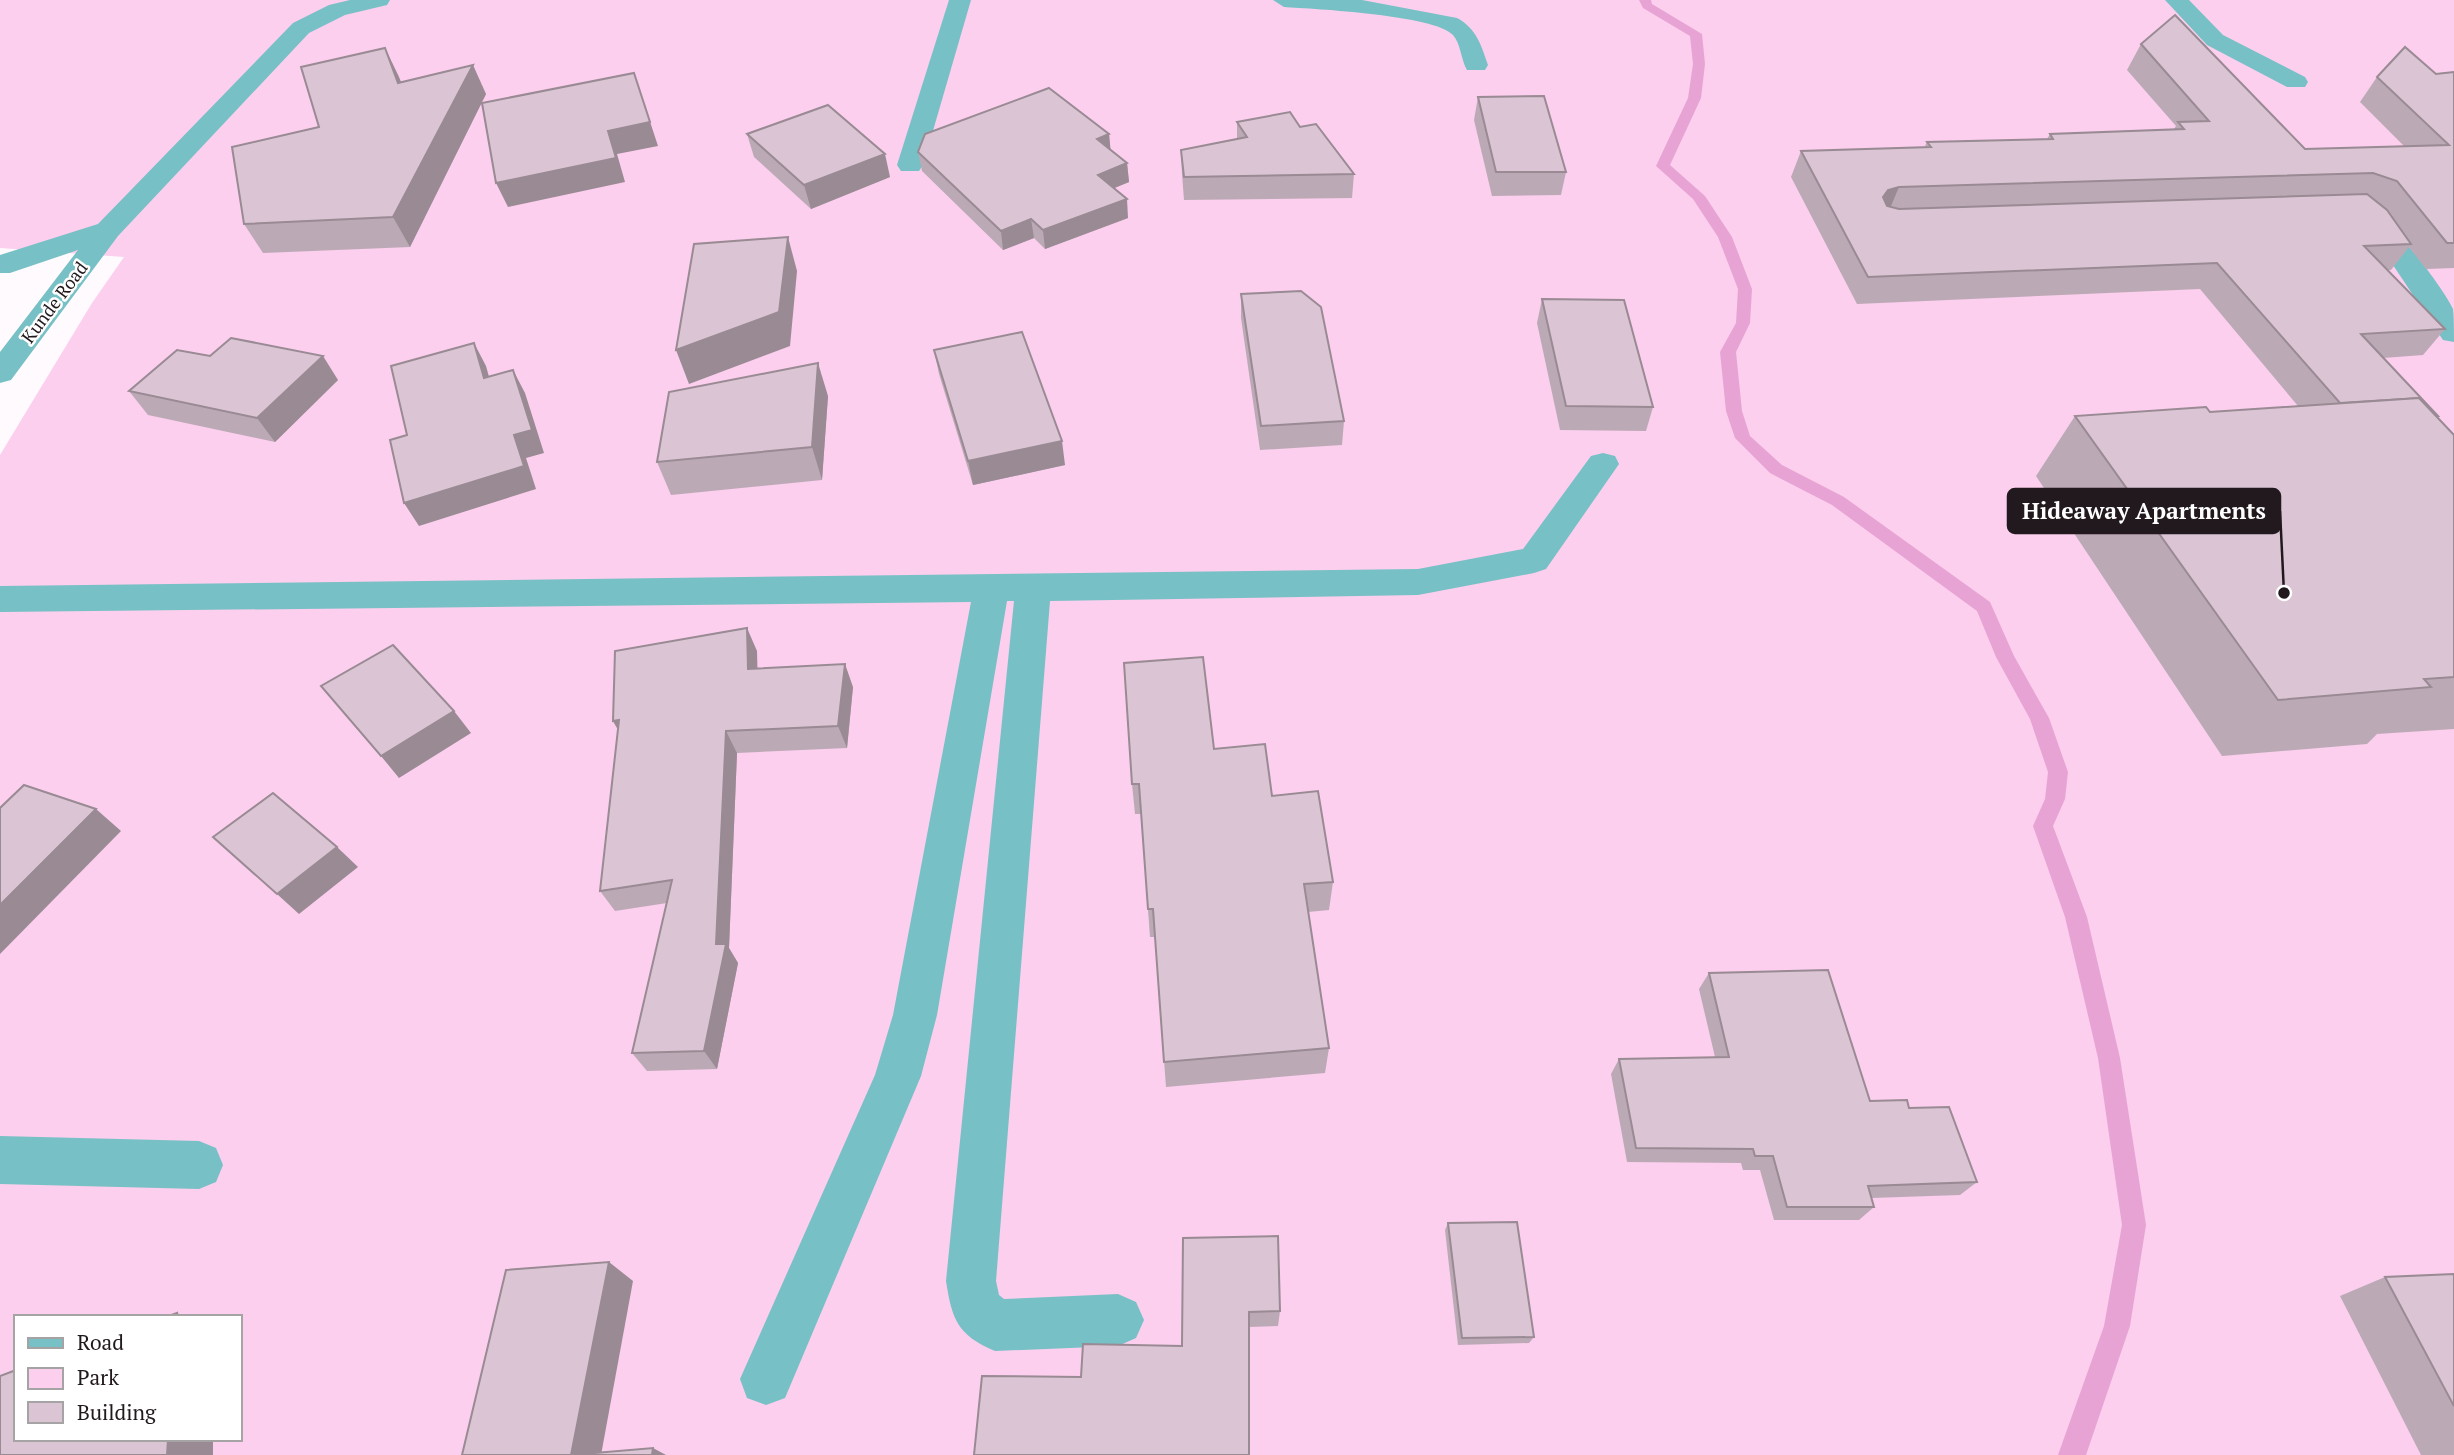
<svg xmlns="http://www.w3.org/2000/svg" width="2454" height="1455" font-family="'PT Serif',serif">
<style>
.green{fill:#fbcfed;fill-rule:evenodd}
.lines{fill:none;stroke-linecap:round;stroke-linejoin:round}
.stream{fill:#e8a3d5;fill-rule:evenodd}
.minor{fill:#77c0c5;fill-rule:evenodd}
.wall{fill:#bca9b6}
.shaded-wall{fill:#998a94}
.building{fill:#dbc5d4;stroke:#998a94;stroke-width:2}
.labels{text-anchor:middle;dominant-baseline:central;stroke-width:5;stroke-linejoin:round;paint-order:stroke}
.far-street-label{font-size:18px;fill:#21191e;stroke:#fff}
.leader{fill:none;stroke:#21191e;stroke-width:2.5}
.callout-dot{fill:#21191e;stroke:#fff;stroke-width:2.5}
.callout{fill:#21191e;stroke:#21191e;stroke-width:2.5}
.callout-label{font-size:23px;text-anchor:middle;font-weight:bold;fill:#fff}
</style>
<rect width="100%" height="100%" fill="#fffafd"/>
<!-- green -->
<path class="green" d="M0,0H2454V1455H0V455L92,303L124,257L0,248ZM16,1317H240V1439H16Z"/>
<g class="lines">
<!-- stream -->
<path class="stream" d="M1639,0H1651L1652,4L1702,34L1705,64L1701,98L1670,165L1705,196L1732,237L1752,289L1750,323L1736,352L1742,411L1750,436L1782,465L1844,497L1990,602L2014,656L2049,718L2068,772L2065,799L2053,826L2087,917L2120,1058L2146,1225L2130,1326L2086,1455H2058L2104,1326L2122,1225L2098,1058L2065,917L2033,826L2045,799L2048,772L2030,719L1996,657L1977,611L1832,505L1770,473L1735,438L1726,411L1720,352L1736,323L1738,289L1718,237L1693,199L1656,166L1688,98L1693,64L1690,36L1643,8Z"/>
<!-- minor -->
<g class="minor">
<path d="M350,0H390L387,5L345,15L309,33L118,236L11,380L0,383V352L78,250L10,273H0V255L98,224L293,23L329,5Z"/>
<path d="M949,0H971L923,165L919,171H901L897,165Z"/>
<path d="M1273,0H1362L1457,18C1477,29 1481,45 1488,65L1485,70H1467C1461,60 1461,44 1453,35C1435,15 1315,9 1284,7Z"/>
<path d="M2165,0H2189L2223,35L2305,77L2308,82L2305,87H2287L2207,45Z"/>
<path d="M2368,209C2387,213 2444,289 2453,309C2454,318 2454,333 2454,342L2443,340L2393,265L2354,217L2358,211Z"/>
<path d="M1603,453L1615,456L1619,464L1546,569L1534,573L1418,595L1050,601L996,1281L999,1295L1004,1299L1118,1294L1136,1302L1144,1320L1136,1338L1118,1346L995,1351C957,1335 952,1319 946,1281L1014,601H1007L937,1015L921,1076L785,1398L766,1405L747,1398L740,1379L875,1075L893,1015L971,602L0,612V586L1418,569L1523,549L1591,456Z"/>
<path d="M0,1136L199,1141L216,1148L223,1165L216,1182L199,1189L0,1184Z"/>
</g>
</g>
<!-- wall -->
<g class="wall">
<path d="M2141,44L2305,149L2404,146L2360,102L2377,77L2454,72V268L2426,269L2409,247L2391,270H2388L2445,329L2423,355L2383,358L2454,435V729L2377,734L2367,744L2222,756L2036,476L2075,416L2210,412L2298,406L2200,289L1857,304L1791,177L1801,151L1924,148L1927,142L2047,139L2050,134L2174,129L2176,126L2127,70Z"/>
<path d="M385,48L401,82L486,94L410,247L263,253L244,224L319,127Z"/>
<path d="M1478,97L1566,172L1561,195L1492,196L1474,120Z"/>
<path d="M1237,122L1300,127L1354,174L1352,198L1184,200L1182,174L1181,150L1237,139Z"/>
<path d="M747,134L890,177L811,209L754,157Z"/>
<path d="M1109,134L1110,150L1127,163L1129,182L1114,188L1128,218L1045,249L1034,238L1003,250L922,171L918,152Z"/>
<path d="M1241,294L1344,421L1342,445L1260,450L1241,318Z"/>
<path d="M1542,299L1653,407L1646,431L1560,430L1537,323Z"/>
<path d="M934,350L1065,465L973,485L939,374Z"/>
<path d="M338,380L275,442L148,415L129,391Z"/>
<path d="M828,396L822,480L671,495L657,462Z"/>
<path d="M757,651V669L853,687L847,748L737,753L729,948L738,963L717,1069L647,1071L632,1053L667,903L615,911L600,891L618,730L613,721Z"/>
<path d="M1214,749L1272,796L1333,882L1329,910L1308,912L1329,1048L1325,1073L1166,1087L1155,937H1150L1141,814H1135L1132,784Z"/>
<path d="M1709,973L1870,1101L1909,1108L1977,1182L1960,1195L1871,1198L1874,1207L1859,1220H1774L1760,1170H1743L1741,1163L1627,1162L1611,1074L1619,1059L1715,1057L1699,989Z"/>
<path d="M1448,1223L1534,1337L1529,1343L1458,1345L1445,1230Z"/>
<path d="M1183,1238L1280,1311L1278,1326L1249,1327V1455L1081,1377L1182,1346Z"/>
<path d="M2454,1274V1455H2421L2340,1296L2385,1277Z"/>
</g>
<!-- shaded-wall -->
<g class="shaded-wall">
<path d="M385,48L399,77L412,112L398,83Z"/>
<path d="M473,65L486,94L410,247L393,217Z"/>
<path d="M634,73L658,146L617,154L625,182L508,207L496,183L608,131Z"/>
<path d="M1109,134L1111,154L1097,139Z"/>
<path d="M885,154L890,177L811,209L804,185Z"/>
<path d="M1127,163L1129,182L1100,194L1098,175Z"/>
<path d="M1899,187L1888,213L1883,197L1888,190Z"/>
<path d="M1127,199L1128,218L1045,249L1043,230Z"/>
<path d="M1031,219L1034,238L1003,250L1001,231Z"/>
<path d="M788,237L797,271L790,346L689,384L676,350Z"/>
<path d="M474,343L486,366L496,402L484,378Z"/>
<path d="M323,356L338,380L275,442L257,418Z"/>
<path d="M818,363L828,396L822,480L812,447Z"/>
<path d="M513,370L525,393L544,453L526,458L536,489L419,526L404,503L514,435Z"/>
<path d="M1062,441L1065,465L973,485L968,461Z"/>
<path d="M747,628L757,651L758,692L748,669Z"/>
<path d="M845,664L853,687L847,748L838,726Z"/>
<path d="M454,711L471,733L399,778L381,756Z"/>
<path d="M619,720L626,743L613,721Z"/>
<path d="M726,731L737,753L729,948L738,963L717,1069L704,1051L716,944Z"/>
<path d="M96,809L121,831L0,954V905Z"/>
<path d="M337,847L358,867L299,914L277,894Z"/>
<path d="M609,1262L633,1281L601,1455H571Z"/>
<path d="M177,1313L186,1317H177Z"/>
<path d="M168,1439H213V1455H167Z"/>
<path d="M653,1448L666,1455H652Z"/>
</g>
<!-- building -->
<g class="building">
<path d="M2175,15L2305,149L2449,145L2377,77L2405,47L2436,74L2454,72V243H2447L2397,181L2373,173L1899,187L1888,190L1883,197L1887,206L1899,209L2367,194L2387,210L2411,244L2364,246L2445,329L2361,334L2438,416H2436L2419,398L2340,403L2217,263L1868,277L1801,151L1931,147L1927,142L2053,139L2050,134L2184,129L2178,122L2209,121L2141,44Z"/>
<path d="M385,48L398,83L473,65L393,217L244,224L232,147L319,127L301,67Z"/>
<path d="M634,73L650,122L608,131L616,158L496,183L482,103Z"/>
<path d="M1049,88L1109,134L1097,139L1127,163L1098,175L1127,199L1043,230L1031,219L1001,231L918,152L925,134Z"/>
<path d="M1544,96L1566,172H1496L1478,97Z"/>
<path d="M828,105L885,154L804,185L747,134Z"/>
<path d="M1290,112L1300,127L1316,124L1354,174L1184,177L1181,150L1247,137L1237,122Z"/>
<path d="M788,237L779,312L676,350L694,244Z"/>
<path d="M1301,291L1321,307L1344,421L1261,426L1241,294Z"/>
<path d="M1542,299L1624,300L1653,407L1566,406Z"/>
<path d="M1022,332L1062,441L968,461L934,350Z"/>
<path d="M231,338L323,356L257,418L129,391L177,350L210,356Z"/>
<path d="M474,343L484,378L513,370L532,430L514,435L524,466L404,503L390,440L407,435L391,366Z"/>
<path d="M818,363L812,447L657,462L669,392Z"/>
<path d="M2419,398L2454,435V677L2424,679L2431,687L2278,700L2075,416L2206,407L2210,412Z"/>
<path d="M747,628L748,669L845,664L838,726L726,731L716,944H726L704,1051L632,1053L672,880L600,891L619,720L613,721L615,651Z"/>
<path d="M393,645L454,711L381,756L321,686Z"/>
<path d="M1203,657L1214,749L1265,744L1272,796L1318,791L1333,882L1304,884L1329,1048L1164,1062L1153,909H1148L1139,784H1132L1124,663Z"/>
<path d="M24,785L96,809L0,905V808Z"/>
<path d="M273,793L337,847L277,894L213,837Z"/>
<path d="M1828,970L1870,1101L1907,1100L1909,1108L1949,1107L1977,1182L1868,1186L1874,1207H1787L1773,1156H1755L1753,1149L1636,1148L1619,1059L1729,1057L1709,973Z"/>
<path d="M1517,1222L1534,1337L1462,1338L1448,1223Z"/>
<path d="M1278,1236L1280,1311L1249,1312V1455H974L982,1376L1081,1377L1083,1344L1182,1346L1183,1238Z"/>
<path d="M609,1262L571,1455L653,1448L652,1455H462L506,1270Z"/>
<path d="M2454,1274V1406L2385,1277Z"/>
<path d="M177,1313V1317H166Z"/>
<path d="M16,1370V1439H168L167,1455H0V1376Z"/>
</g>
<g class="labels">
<!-- far-street labels -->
<g class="far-street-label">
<text transform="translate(54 302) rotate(-53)">Kunde Road</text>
</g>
</g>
<!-- callouts -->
<path class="leader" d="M2284 593L2280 511"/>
<circle class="callout-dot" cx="2284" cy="593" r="7"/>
<rect class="callout" x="2008" y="489" width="272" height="44" rx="7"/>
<g class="callout-label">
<text x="2144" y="519">Hideaway Apartments</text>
</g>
<!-- legend -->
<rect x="14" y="1315" width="228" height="126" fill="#ffffff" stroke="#a6a3a5" stroke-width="2"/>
<rect x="28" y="1338" width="35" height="10" fill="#77c0c5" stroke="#a6a3a5" stroke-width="2"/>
<text x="77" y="1350" font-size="21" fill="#21191e">Road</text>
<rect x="28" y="1368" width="35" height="21" fill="#fbcfed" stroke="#a6a3a5" stroke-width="2"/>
<text x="77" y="1385" font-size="21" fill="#21191e">Park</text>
<rect x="28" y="1402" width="35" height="21" fill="#dbc5d4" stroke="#a6a3a5" stroke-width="2"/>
<text x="77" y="1420" font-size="21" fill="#21191e">Building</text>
</svg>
